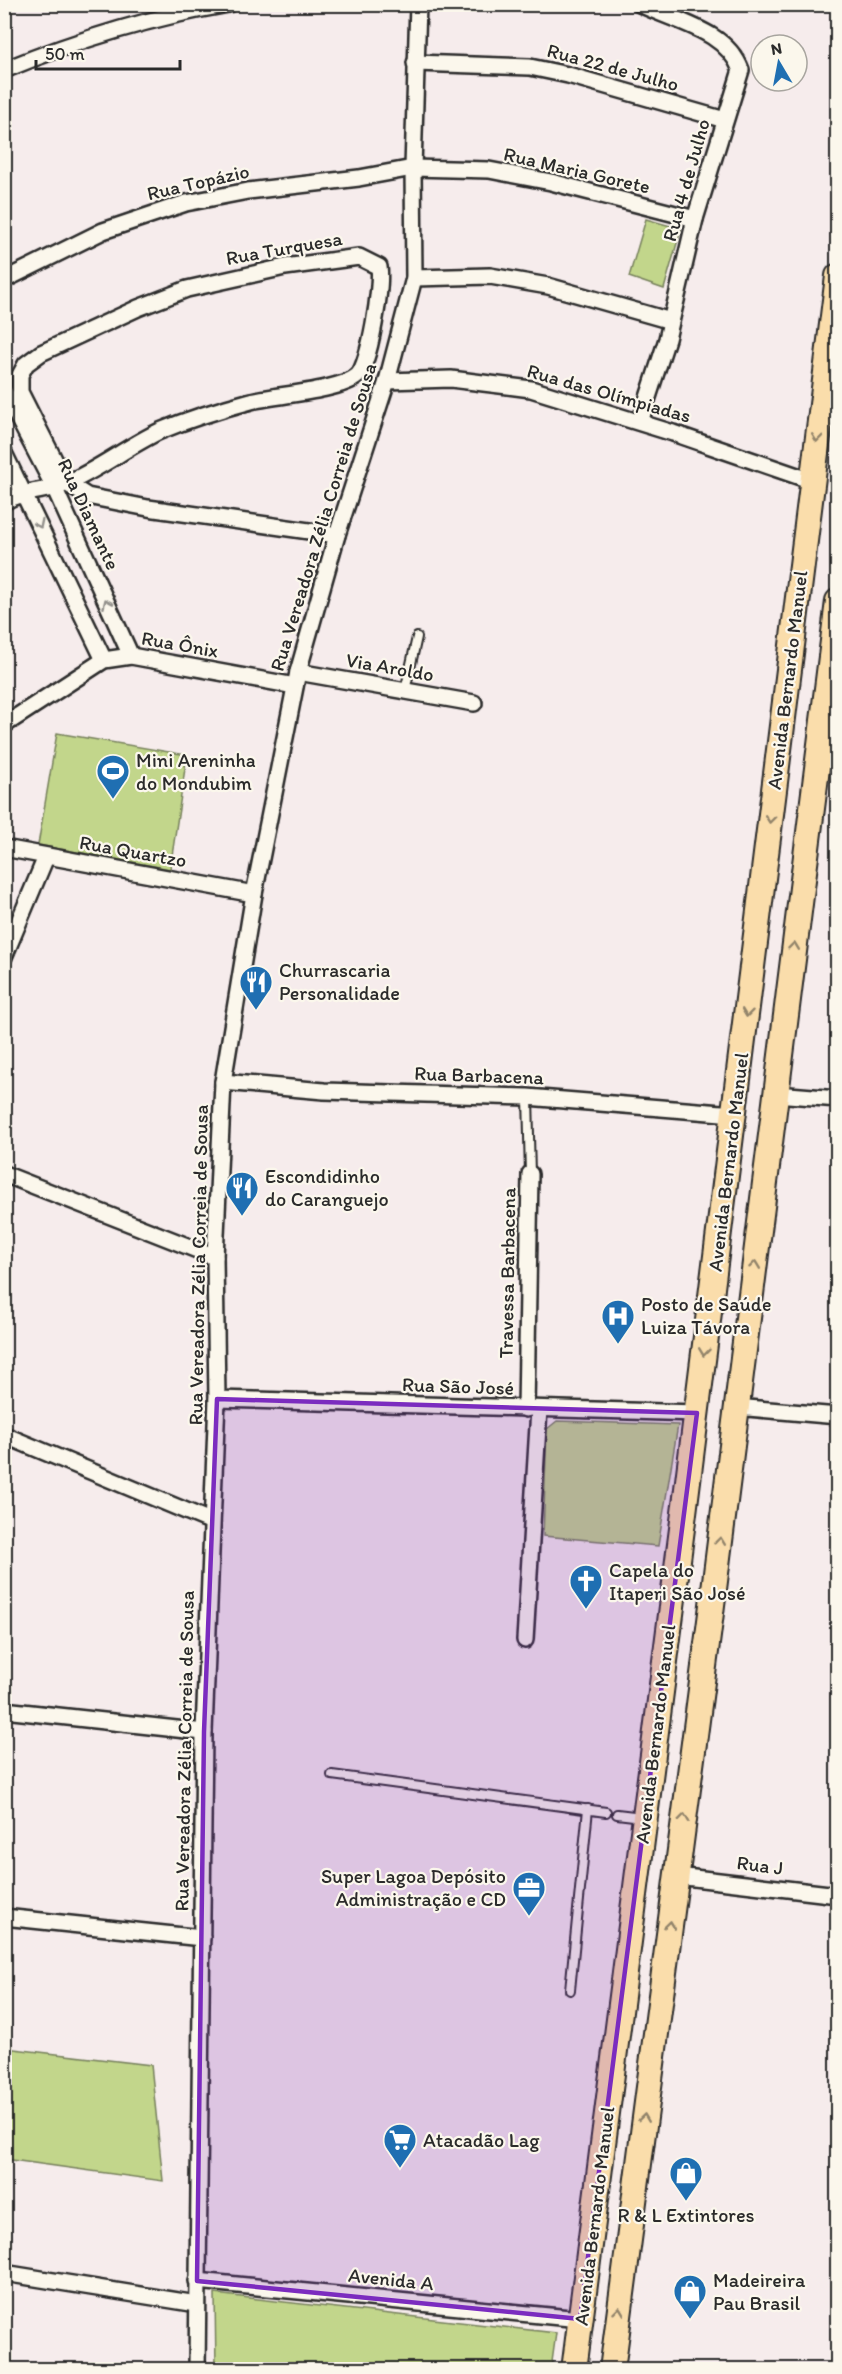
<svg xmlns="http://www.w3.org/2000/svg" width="842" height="2374" font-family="Itim,sans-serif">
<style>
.green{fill:#c2d68b;stroke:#76805b;stroke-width:1.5}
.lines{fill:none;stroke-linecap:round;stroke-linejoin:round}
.lane-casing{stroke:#2b2b2b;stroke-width:12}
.street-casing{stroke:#2b2b2b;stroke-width:20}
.primary-casing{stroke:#2b2b2b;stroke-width:28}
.lane{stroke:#fbf7ec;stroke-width:8}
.street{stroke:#fbf7ec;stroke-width:15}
.primary{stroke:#faddab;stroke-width:24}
.oneway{stroke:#92846b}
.oneway2{stroke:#93918c}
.marked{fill:#7b2cbf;fill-opacity:0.2;stroke:#7b2cbf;stroke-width:4.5;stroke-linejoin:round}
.labels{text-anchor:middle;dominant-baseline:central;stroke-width:4.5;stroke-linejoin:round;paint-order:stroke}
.street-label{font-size:20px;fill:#2b2b2b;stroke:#fbf7ec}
.poi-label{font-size:20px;fill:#2b2b2b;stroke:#fbf7ec;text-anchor:start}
</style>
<rect width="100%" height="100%" fill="#f6ecec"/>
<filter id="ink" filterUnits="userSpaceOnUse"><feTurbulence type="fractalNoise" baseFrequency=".0167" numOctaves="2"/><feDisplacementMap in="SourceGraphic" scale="12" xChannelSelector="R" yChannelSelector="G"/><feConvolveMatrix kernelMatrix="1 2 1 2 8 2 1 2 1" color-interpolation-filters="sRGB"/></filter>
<g filter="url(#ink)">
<!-- green -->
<g class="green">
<path d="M646,219L681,229L664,289L629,277Z"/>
<path d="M57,733L187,755L170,869L38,845Z"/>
<path d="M557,1421L678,1425L658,1546L543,1536L547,1429Z"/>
<path d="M5,2048L151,2065L163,2181L5,2159Z"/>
<path d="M215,2294L556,2333L551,2369H216Z"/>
</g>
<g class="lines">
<!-- lane casing -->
<g class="lane-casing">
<g id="lane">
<path d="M405,691L417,637"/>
<path d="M528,1097L530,1174"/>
<path d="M332,1775L606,1812"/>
<path d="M617,1814L642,1817"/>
<path d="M570,1990L588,1809"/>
</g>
</g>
<!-- street casing -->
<g class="street-casing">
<g id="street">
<path d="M415,63L530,67L568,75L725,120"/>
<path d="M4,70C77,40 152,17 229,4"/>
<path d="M414,278L490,276L548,286L671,321"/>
<path d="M4,280L103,231L186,203L248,191L359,178L413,168L489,170L551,182L695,219"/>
<path d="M387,381L451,379L531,389L673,433L812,481"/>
<path d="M4,391L54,487L131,656"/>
<path d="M640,422L667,339L695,219L741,70C726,30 676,22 640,4"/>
<path d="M4,453L104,660"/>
<path d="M4,502C24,490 45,492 65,484C98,470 128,446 160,431C189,419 221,409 251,401C276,395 339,391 357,376C370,365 382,285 379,267L359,257L285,267L187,289L138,308L41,353L26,364L20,375V392L66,483L87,496L148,508L337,535"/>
<path d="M298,672L474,703"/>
<path d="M4,725L104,660L131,656L295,686"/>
<path d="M4,848L254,894"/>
<path d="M4,957L46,857"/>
<path d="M223,1082L324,1091L527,1097L734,1114"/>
<path d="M776,1094L838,1099"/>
<path d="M4,1174L215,1257"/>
<path d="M217,1399L697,1413"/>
<path d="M736,1407L838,1416"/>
<path d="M526,1409L530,1174"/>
<path d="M4,1435L210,1521"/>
<path d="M525,1640L539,1409"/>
<path d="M4,1710L204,1732"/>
<path d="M677,1876L838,1895"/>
<path d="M4,1917L202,1938"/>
<path d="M4,2273L197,2304"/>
<path d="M197,2281L580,2319"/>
<path d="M197,2370L204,1732L217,1399L215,1257L223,1082L254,894L298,672L337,535L387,381L414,278L413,168L418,4"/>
</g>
</g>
<!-- primary casing -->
<g class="primary-casing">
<g id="primary">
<path d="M574,2370L684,1513L838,276"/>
<path d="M612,2370L711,1613L838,601"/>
</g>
</g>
<!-- lane -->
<use href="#lane" class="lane"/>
<!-- street -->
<use href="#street" class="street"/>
<!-- primary -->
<use href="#primary" class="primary"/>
</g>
<!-- one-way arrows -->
<defs><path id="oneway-chevron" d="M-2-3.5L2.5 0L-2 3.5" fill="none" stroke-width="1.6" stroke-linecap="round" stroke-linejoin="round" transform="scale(1.5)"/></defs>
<g class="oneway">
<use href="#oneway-chevron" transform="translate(817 438) rotate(97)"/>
<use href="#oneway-chevron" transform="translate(770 819) rotate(97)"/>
<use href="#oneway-chevron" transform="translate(794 946) rotate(-83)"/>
<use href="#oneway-chevron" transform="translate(747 1013) rotate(97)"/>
<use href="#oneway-chevron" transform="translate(755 1265) rotate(-83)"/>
<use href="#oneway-chevron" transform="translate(704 1352) rotate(97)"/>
<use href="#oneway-chevron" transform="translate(720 1541) rotate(-83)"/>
<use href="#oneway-chevron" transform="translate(684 1818) rotate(-83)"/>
<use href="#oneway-chevron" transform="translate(670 1925) rotate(-82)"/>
<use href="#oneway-chevron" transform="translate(644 2118) rotate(-82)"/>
<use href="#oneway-chevron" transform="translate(619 2311) rotate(-83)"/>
</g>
<g class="oneway2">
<use href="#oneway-chevron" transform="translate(39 524) rotate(65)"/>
<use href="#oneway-chevron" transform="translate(107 603) rotate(-114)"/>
</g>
</g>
<!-- marked area -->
<path class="marked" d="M217,1399L697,1413L580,2319L197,2281L204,1732Z"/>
<!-- icons -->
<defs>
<g id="stadium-pin" transform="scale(1.725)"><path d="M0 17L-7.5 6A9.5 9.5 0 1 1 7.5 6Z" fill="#1f6fb2" stroke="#fbf7ec"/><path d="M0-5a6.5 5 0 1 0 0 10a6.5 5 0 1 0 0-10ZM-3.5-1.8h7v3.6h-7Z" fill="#fff"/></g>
<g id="restaurant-pin" transform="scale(1.725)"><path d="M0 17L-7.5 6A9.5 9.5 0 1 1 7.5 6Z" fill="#1f6fb2" stroke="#fbf7ec"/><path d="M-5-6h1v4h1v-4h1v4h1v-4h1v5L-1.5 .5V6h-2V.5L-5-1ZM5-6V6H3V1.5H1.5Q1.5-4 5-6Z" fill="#fff"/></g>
<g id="hospital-pin" transform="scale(1.725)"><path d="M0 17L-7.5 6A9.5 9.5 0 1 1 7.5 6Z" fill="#1f6fb2" stroke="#fbf7ec"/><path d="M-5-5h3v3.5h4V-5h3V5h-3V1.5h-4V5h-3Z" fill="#fff"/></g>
<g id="church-pin" transform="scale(1.725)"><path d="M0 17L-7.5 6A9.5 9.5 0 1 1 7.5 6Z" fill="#1f6fb2" stroke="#fbf7ec"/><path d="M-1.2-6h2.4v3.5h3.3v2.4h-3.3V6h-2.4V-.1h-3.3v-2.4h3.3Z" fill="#fff"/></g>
<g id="office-pin" transform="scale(1.725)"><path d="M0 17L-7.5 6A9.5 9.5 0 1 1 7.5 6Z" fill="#1f6fb2" stroke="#fbf7ec"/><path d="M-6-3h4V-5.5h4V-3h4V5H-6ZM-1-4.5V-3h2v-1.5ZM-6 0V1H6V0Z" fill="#fff"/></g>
<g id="supermarket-pin" transform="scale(1.725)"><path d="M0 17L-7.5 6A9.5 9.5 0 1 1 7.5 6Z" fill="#1f6fb2" stroke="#fbf7ec"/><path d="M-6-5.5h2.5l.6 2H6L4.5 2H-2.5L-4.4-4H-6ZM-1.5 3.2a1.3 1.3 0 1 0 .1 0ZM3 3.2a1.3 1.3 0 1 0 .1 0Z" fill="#fff"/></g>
<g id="shop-pin" transform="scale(1.725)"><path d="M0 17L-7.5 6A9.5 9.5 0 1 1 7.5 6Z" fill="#1f6fb2" stroke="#fbf7ec"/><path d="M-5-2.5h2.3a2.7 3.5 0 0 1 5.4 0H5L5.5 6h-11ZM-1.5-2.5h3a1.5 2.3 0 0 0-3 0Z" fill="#fff"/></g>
</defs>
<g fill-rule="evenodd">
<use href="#stadium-pin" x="113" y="771"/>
<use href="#restaurant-pin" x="256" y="982"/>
<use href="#restaurant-pin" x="242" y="1188"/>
<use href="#hospital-pin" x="618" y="1316"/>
<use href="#church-pin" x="586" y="1581"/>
<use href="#office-pin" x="529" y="1888"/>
<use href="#supermarket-pin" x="400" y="2140"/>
<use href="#shop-pin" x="686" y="2173"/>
<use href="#shop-pin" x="690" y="2291"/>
</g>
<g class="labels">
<!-- street labels -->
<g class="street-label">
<text transform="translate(613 67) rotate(15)">Rua 22 de Julho</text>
<text transform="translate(577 170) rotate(13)">Rua Maria Gorete</text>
<text transform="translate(686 180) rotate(-74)">Rua 4 de Julho</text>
<text transform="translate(198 182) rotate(-13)">Rua Topázio</text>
<text transform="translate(284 248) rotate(-10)">Rua Turquesa</text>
<text transform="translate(609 393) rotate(16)">Rua das Olímpiadas</text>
<text transform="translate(89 514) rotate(65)">Rua Diamante</text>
<text transform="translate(323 517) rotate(-73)">Rua Vereadora Zélia Correia de Sousa</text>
<text transform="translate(180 644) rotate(10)">Rua Ônix</text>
<text transform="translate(390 667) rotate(10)">Via Aroldo</text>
<text transform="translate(787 680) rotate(-83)">Avenida Bernardo Manuel</text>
<text transform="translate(133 851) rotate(10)">Rua Quartzo</text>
<text transform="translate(479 1075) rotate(2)">Rua Barbacena</text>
<text transform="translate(728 1162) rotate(-83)">Avenida Bernardo Manuel</text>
<text transform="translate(198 1265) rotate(-89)">Rua Vereadora Zélia Correia de Sousa</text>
<text transform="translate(507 1273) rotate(-89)">Travessa Barbacena</text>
<text transform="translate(458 1386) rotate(2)">Rua São José</text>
<text transform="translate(655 1734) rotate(-83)">Avenida Bernardo Manuel</text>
<text transform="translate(184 1751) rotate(-89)">Rua Vereadora Zélia Correia de Sousa</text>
<text transform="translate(760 1865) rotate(7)">Rua J</text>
<text transform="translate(594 2216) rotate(-83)">Avenida Bernardo Manuel</text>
<text transform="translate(391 2279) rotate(6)">Avenida A</text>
</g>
<!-- poi labels -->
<g class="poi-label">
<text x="136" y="760">Mini Areninha<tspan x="136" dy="23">do Mondubim</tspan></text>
<text x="279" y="970">Churrascaria<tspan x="279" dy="23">Personalidade</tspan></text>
<text x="265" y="1176">Escondidinho<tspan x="265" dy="23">do Caranguejo</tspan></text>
<text x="641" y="1304">Posto de Saúde<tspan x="641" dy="23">Luiza Távora</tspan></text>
<text x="609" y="1570">Capela do<tspan x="609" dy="23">Itaperi São José</tspan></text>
<text x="506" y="1876" text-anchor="end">Super Lagoa Depósito<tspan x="506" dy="23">Administração e CD</tspan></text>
<text x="423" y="2140">Atacadão Lag</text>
<text x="686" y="2215" text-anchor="middle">R &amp; L Extintores</text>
<text x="713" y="2280">Madeireira<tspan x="713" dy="23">Pau Brasil</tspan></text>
</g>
</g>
<!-- margin -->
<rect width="842" height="2374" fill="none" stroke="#fbf7ec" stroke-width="24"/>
<rect x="12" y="12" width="818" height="2350" fill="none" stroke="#2b2b2b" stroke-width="2" filter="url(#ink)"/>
<!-- north arrow -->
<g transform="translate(779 63) rotate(350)"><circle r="28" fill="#fbf7ec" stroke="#a8a59f" stroke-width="1.5"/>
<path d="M0-4.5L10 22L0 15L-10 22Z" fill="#1f6fb2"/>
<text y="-9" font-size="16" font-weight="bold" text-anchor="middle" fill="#2b2b2b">N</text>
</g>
<!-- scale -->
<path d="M36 60v9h144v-9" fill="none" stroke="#2b2b2b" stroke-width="3"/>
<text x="45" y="60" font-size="18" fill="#2b2b2b" stroke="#fbf7ec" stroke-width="4.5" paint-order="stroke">50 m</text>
</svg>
